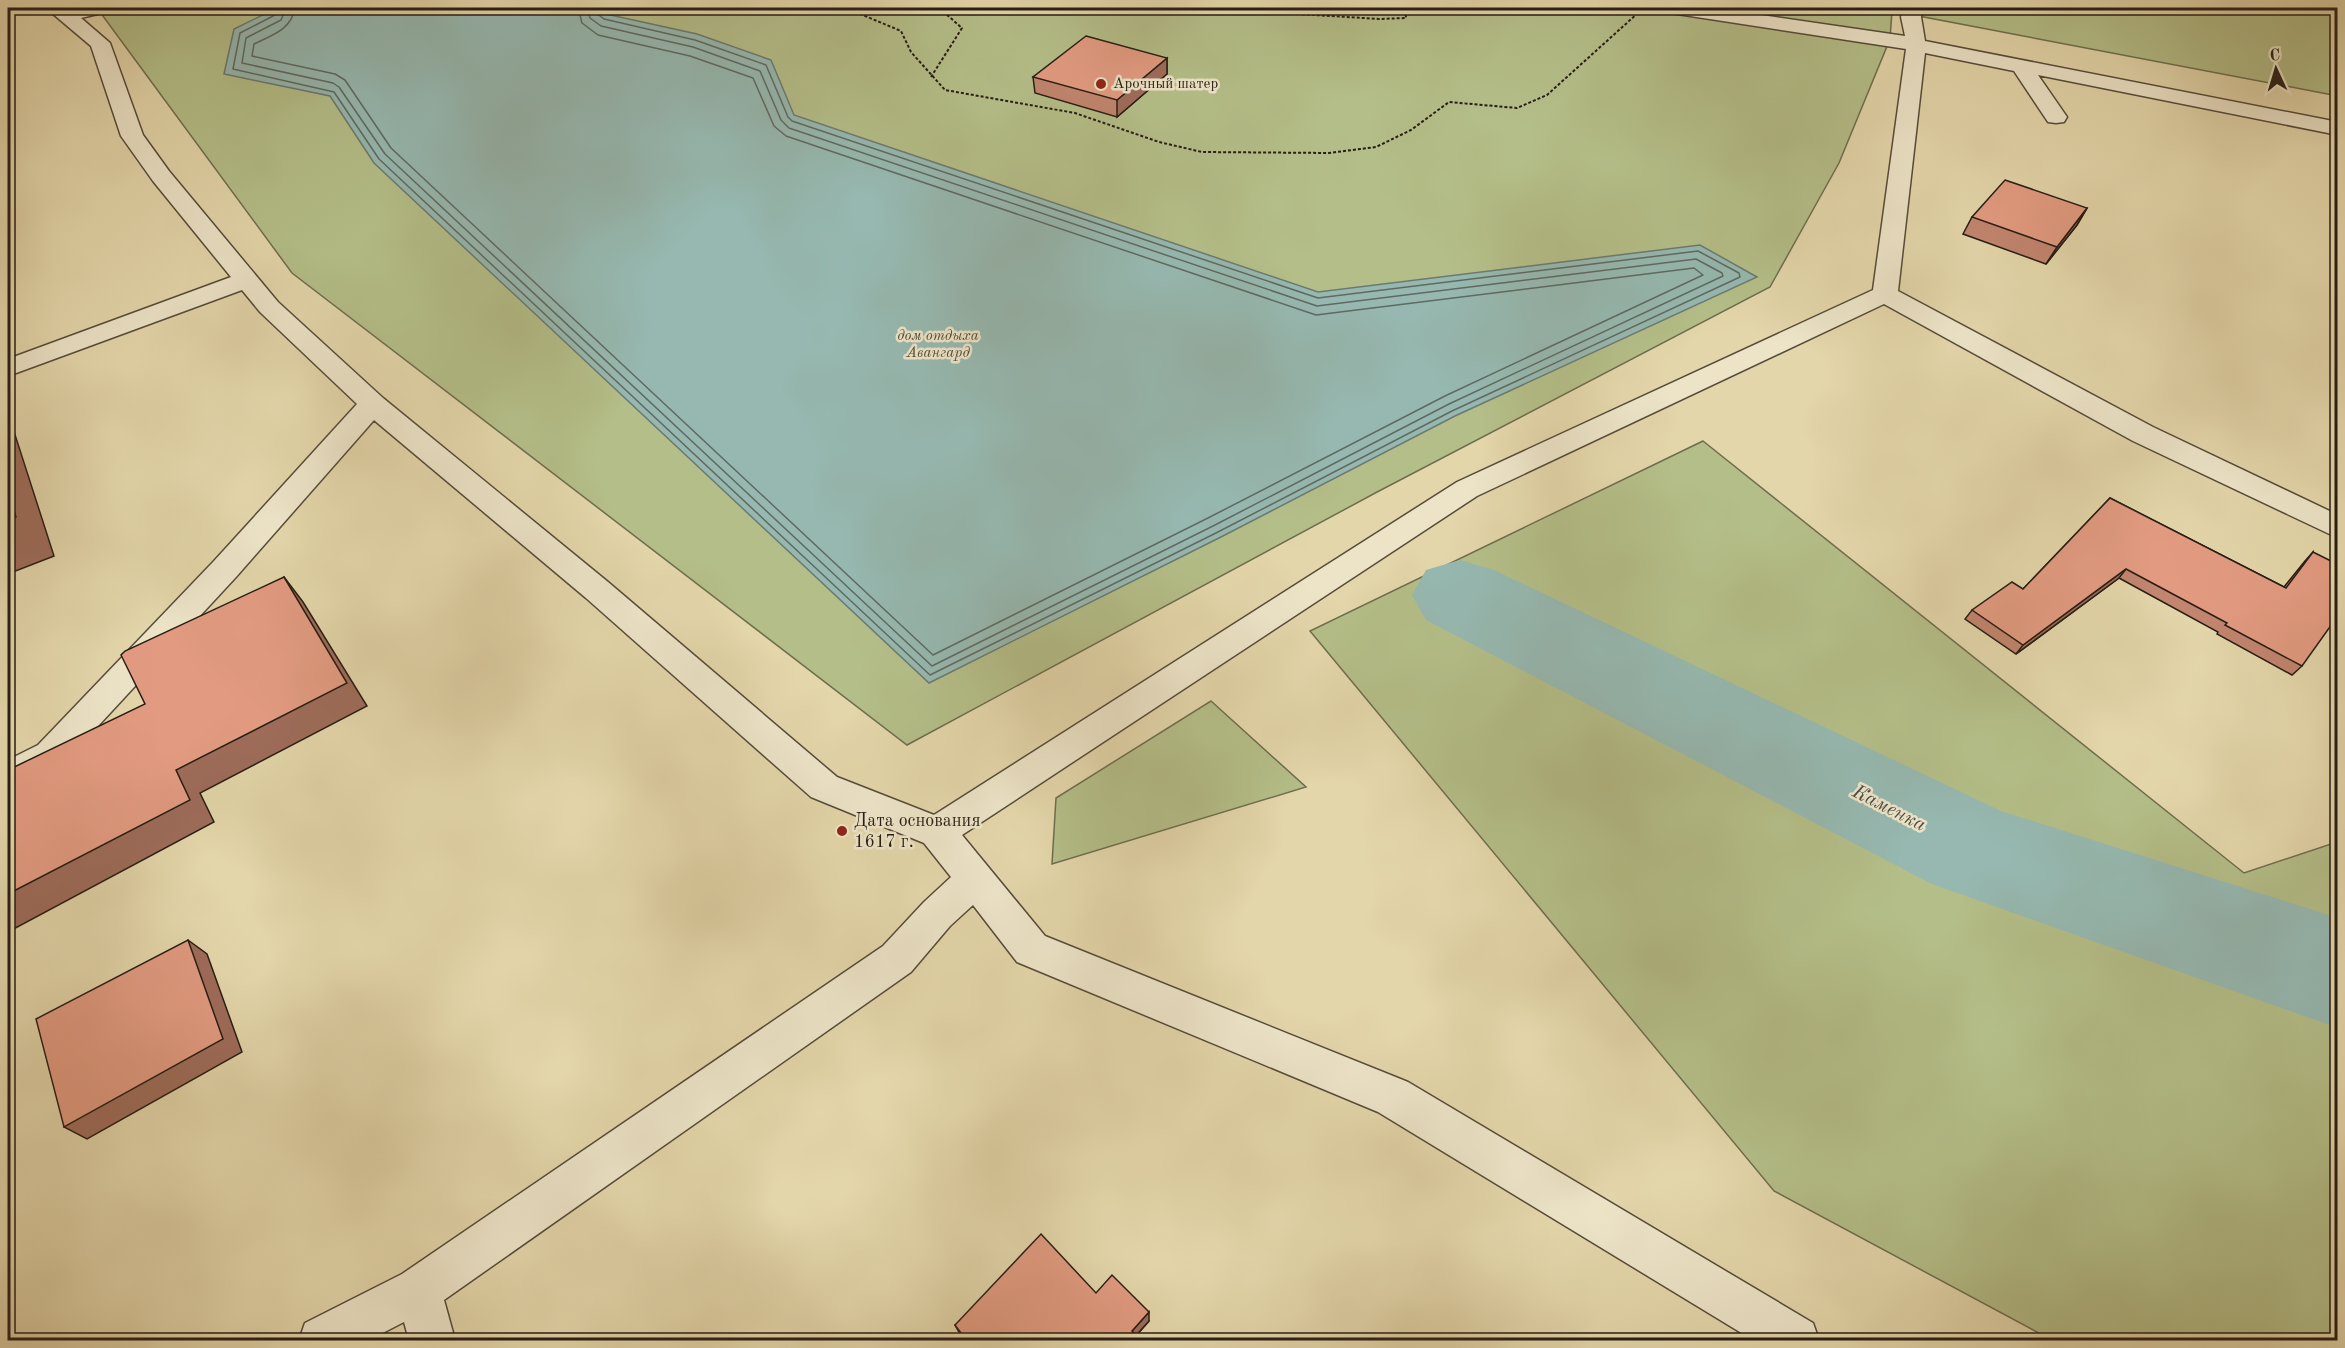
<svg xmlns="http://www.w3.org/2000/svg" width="2345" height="1348" font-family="'Old Standard TT',serif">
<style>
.green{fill:#b4be88;stroke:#6e6e4e;stroke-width:1.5}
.water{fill:#96b8b0;stroke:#6a7a72;stroke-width:1.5}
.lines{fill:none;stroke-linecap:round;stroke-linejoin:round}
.shore{stroke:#5e6a62;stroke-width:1.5}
.river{fill:#96b8b0;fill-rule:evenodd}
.minor-casing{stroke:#564b3a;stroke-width:3}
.path{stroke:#271d14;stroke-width:2;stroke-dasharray:3 2;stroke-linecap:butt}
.minor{fill:#ede4c8;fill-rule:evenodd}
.wall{fill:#c2856f;stroke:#271d14;stroke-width:1.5}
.shaded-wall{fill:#9e6c5a;stroke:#271d14;stroke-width:1.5}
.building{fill:#e29b81;stroke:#271d14;stroke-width:1.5}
.poi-dot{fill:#8f2418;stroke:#ede4c8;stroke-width:2}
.labels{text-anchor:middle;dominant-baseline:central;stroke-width:5;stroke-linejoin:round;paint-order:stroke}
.far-poi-label{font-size:15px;fill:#271d14;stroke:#ede4c8;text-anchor:start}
.far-park-label{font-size:15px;font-style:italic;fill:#514d37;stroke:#ede4c8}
.poi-label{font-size:18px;fill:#271d14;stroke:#ede4c8;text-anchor:start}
.water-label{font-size:20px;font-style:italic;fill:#484c43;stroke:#ede4c8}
</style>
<rect width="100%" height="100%" fill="#e3d6aa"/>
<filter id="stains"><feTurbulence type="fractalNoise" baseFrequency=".00333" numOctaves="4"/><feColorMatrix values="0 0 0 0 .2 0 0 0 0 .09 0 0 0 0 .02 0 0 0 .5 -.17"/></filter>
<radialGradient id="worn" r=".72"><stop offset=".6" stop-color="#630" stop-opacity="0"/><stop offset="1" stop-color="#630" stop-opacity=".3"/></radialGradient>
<!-- green -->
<g class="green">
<path d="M97,8H2337L2338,96L1892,11L1890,39L1839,163L1770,287L1379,491L907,745L292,273Z"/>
<path d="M1703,441L2244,873L2337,842V1340H2052L1774,1191L1310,631Z"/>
<path d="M1211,701L1306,787L1052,864L1056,798Z"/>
</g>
<!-- water -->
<path class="water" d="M277,8H597L606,14L697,34L771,60L794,115L1318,292L1700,245L1757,277L1455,416L1219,538L929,683L374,163L330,96L224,74L234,29Z"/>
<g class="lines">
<!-- shore -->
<g class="shore">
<path d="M278,8L275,15L240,33L233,69L334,92L379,159L930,675L1216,533L1452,411L1740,277L1739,273L1698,251L1318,298L792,121L788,117L766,65L695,40L604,19L596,13L595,8"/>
<path d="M286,8L281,20L246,38L242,63L333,83L339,87L385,154L932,666L1213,526L1449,404L1723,276L1722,273L1696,259L1317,306L789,128L781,120L760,71L693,47L601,26L590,18L587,8"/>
<path d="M295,8C291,30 272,35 254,44L252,56L335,74L345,80L391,148L933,655L1208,518L1445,396L1703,275L1694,268L1316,315L786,136L774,126L753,78L690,56L598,35L582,23L578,8"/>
</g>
<!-- river -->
<path class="river" d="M1460,560L1494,570L2001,811L2338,918V1028L1932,884L1426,620L1412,595L1426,570Z"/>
<!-- minor casing -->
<g class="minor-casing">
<path id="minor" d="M46,8H108L106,12L81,18L110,43L143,135L169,171L278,302L383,398L608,582L837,777L934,815L1457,482L1873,290L1906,49L1677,14L1670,12L1668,8H1713L1905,36L1901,17L1903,8H1922L1921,17L1925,41L2338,122V135L2038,75L2067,117L2064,122L2056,123L2048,122L2014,71L1925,53L1898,291L2153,427L2338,515V538L2133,441L1884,304L1477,496L962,835L1045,936L1408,1082L1813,1323L1819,1340H1753L1378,1112L1017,962L973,905L950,926L911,972L444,1300L455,1340H409L404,1322L369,1340H299L305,1323L402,1274L883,946L924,902L951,877L924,843L811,797L586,598L374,420L236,577L62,765L8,790V760L38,745L214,561L357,404L260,312L242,290L8,376V359L231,277L153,181L121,136L91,46Z"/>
</g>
<!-- path -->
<g class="path">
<path d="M846,8L901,31L911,52L945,90L1075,113L1159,142L1202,152L1329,153L1376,147L1411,130L1449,102L1517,108L1547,95L1639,12"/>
<path d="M1202,8L1379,19L1406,18L1405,8"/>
<path d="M931,77L962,28L946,14L944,8"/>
</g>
<!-- minor -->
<use href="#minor" class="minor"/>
</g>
<!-- wall -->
<g class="wall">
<path d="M1167,58V74L1117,117L1035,93L1033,77Z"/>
<path d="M2087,208L2077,225L2046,264L1963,234L1972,217Z"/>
<path d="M2110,498L2284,587L2305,561L2313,552L2302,666L2292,675L2217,634L2218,632L2119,578L2016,654L1965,619L1972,610L2023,589Z"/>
<path d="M1096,1293L1149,1321L1136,1336L1141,1341H965L960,1334L955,1325Z"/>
</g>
<!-- shaded-wall -->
<g class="shaded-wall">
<path d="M1167,58V74L1117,117V100Z"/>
<path d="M2087,208L2077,225L2046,264L2057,247Z"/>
<path d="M8,413L54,556L8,574Z"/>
<path d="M2126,569L2119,578L2016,654L2023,645Z"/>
<path d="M284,577L303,602L367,706L200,793L214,822L8,932V894L176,770Z"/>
<path d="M188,940L207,954L242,1052L87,1139L64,1127Z"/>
<path d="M1149,1312V1321L1132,1340V1331Z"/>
</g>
<!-- building -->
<g class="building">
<path d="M1086,36L1167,58L1117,100L1033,77Z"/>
<path d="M2005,180L2087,208L2057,247L1972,217Z"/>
<path d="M8,489L16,517L8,520Z"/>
<path d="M2110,498L2286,588L2313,552L2337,564V617L2302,666L2225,625L2227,623L2126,569L2023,645L1972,610L2012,582L2023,589Z"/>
<path d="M284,577L347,683L176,770L190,800L8,894V770L145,704L121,655L125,651Z"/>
<path d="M188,940L223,1039L64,1127L36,1019Z"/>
<path d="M1041,1234L1096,1293L1112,1275L1149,1312L1132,1331L1141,1341H967L955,1325Z"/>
</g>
<!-- markers -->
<g class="poi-dot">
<circle cx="1101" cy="84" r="6"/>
<circle cx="842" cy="831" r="6"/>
</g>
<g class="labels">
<!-- far-poi labels -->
<g class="far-poi-label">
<text x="1113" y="84">Арочный шатер</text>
</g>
<!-- far-park labels -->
<g class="far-park-label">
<text x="938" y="336">дом отдыха<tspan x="938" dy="17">Авангард</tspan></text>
</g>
<!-- poi labels -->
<g class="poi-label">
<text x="854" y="821">Дата основания<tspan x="854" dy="21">1617 г.</tspan></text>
</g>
<!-- water labels -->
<g class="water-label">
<text transform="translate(1889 809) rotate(27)">Каменка</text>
</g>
</g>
<!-- margin -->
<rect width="2345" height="1348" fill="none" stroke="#e3d6aa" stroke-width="30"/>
<rect x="9" y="9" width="2327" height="1330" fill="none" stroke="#271d14" stroke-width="3"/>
<rect x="15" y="15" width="2315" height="1318" fill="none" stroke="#271d14" stroke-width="1.5"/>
<!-- north arrow -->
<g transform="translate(2276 69) rotate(356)" stroke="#ede4c8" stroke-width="4.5" paint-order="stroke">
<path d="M0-4.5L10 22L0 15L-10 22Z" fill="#271d14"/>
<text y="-9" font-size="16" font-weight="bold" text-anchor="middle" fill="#271d14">С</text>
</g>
<rect width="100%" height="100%" filter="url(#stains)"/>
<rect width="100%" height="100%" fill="url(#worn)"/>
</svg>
